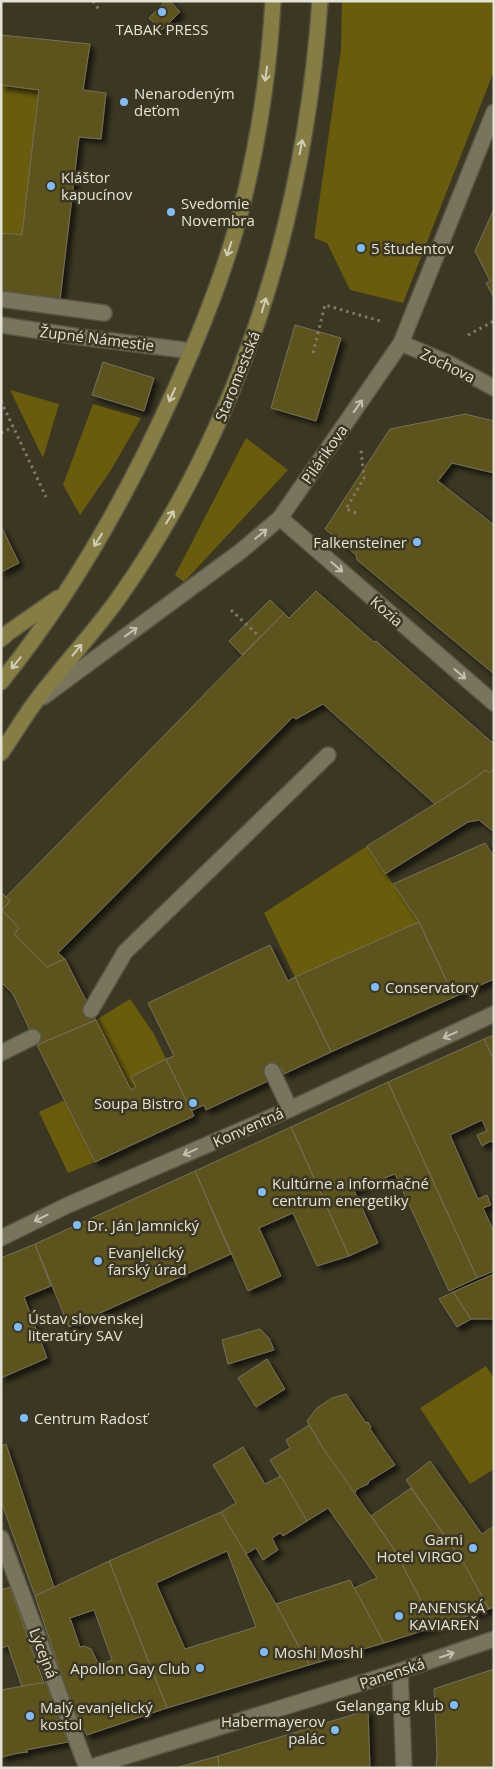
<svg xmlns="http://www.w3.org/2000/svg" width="495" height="1769" font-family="'Open Sans',sans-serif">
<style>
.green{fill:#695c0d}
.building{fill:#5d531b;stroke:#75715b;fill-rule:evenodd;filter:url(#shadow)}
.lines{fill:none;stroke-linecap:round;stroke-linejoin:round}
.service-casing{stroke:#585644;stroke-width:18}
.pedestrian-casing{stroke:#585644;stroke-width:18}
.minor-casing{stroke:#585644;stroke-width:18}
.secondary-casing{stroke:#585644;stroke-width:18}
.path{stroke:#7f7b6a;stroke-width:3;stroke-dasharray:2.5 4;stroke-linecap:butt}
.service{stroke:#78745e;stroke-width:15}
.pedestrian{stroke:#78745e;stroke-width:15}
.minor{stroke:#78745e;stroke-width:15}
.secondary{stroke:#867d44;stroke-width:15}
.oneway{stroke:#d1ceb8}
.oneway2{stroke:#c4c1b1}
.poi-dot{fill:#7fbdfa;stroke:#3b3723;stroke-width:2}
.labels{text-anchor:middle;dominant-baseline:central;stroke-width:5;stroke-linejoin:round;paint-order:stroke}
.poi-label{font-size:15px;fill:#e4e2d5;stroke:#3b3723;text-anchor:start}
.street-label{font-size:15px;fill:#e4e2d5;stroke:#3b3723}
</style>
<defs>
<filter id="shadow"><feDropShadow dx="4.5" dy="4.5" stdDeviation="2.5" flood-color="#0009"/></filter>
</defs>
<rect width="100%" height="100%" fill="#3b3723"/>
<!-- green -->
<g class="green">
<path d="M342,1H494V71L403,303L350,290L327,243L314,238L341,49Z"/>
<path d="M1,85L39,90L22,235L1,233Z"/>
<path d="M10,390L59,404L43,458Z"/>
<path d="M93,404L141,418L111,470L80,515L63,485Z"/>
<path d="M246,438L288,470L184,582L175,575Z"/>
<path d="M367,846L419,922L295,977L264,913Z"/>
<path d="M130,999L154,1034L166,1059L136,1087L131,1090L96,1020Z"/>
<path d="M65,1100L95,1162L68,1173L39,1112Z"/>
<path d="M486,1366L494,1378V1469L470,1484L420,1408Z"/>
</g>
<!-- building -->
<g class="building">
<path d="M166,1H170L180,12L162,30L149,18Z"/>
<path d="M1,35L90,44L83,90L106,93L101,139L79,137L60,300L1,292V233L22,235L39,90L1,85Z"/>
<path d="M494,209V298L486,283L490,281L475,251Z"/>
<path d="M295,325L341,338L316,421L271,408Z"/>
<path d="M103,362L154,378L144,411L92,395Z"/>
<path d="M465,414L494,421V473L452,463L438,481L494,525V674L357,560L356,555L325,529L390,429Z"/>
<path d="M1,526L19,563L1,572Z"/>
<path d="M316,591L374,642L376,641L494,744V769L489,773L486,770L462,787L435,804L323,704L296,719L293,717L58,953L65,959L47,967L14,934L19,928L2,910L10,901L6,897L284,613L289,618Z"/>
<path d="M270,600L284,613L242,655L229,641Z"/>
<path d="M494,769V832L479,820L468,822L385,874L367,846L462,787L486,770L489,773Z"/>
<path d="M485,843L494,856V979L454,997L419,922L393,884Z"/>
<path d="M1,892L10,901L2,910L19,928L14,934L47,967L65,959L96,1020L37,1045L13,994L1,982Z"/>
<path d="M419,922L454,997L331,1052L295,977Z"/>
<path d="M270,945L288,981L295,977L331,1052L284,1074L281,1067L264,1074L268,1081L206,1110L204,1105L191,1111L166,1059L174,1056L148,1003Z"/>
<path d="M96,1020L131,1090L136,1087L131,1077L166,1059L194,1116L95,1162L37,1045Z"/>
<path d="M494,1035V1060L484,1039Z"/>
<path d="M484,1039L494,1060V1141L491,1142V1141L482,1146L477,1135L487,1131L482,1120L450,1135L478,1199L487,1195L491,1205L483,1208L494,1232V1271L477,1278L388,1082Z"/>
<path d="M388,1082L477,1278L449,1291L395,1174L354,1190L378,1243L349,1256L291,1127Z"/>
<path d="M291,1127L349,1256L317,1266L293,1213L259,1228L281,1276L248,1291L195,1171Z"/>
<path d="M195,1171L231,1254L69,1327L35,1244Z"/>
<path d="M35,1244L51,1286L24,1297L47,1358L1,1378V1258Z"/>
<path d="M494,1274V1319H471L453,1292Z"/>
<path d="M453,1292L471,1319L457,1327L439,1299Z"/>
<path d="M260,1329L269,1338L274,1350L228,1364L222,1340Z"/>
<path d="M267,1359L285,1389L256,1407L238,1378Z"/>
<path d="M346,1394L366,1423L368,1422L371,1427L370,1429L395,1465L369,1481L368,1484L357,1489L354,1494L323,1448L307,1421L317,1408L332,1398Z"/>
<path d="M309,1425L323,1448L394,1549L435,1627L384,1643L354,1588L377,1578L328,1508L307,1521L270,1460L290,1448L286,1440Z"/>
<path d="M6,1444L54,1587L35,1596L1,1501V1446Z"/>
<path d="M243,1447L265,1484L281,1476L307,1521L283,1536L280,1533L272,1538L278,1550L263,1560L256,1548L246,1554L221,1512L236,1503L213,1465Z"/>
<path d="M430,1461L482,1534L494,1526V1607L489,1609L463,1562L406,1480Z"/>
<path d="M411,1488L463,1562L489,1609L435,1627L394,1549L371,1516Z"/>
<path d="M221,1512L276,1604L309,1665L167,1708L109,1561ZM227,1551L256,1627L185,1649L156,1583Z"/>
<path d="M109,1561L167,1708L87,1735L71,1704L35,1596ZM94,1610L112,1660L99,1665L91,1649L84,1646L80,1647L70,1618Z"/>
<path d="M350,1580L384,1643L309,1665L276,1604Z"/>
<path d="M10,1587L28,1638L44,1683L22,1687L8,1646L1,1648V1590Z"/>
<path d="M494,1669V1768H436L437,1754L434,1689Z"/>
<path d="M40,1683H46L68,1742L26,1750L28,1752L19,1753L1,1757V1690Z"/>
<path d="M368,1710L370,1768H219L218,1756Z"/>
<path d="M218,1756L219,1768H175Z"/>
</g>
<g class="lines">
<!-- service casing -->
<g class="service-casing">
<g id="service">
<path d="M91,1010L125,952L328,755"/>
<path d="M1,1053L33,1037"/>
<path d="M272,1071L290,1109"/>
</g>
</g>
<!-- pedestrian casing -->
<g class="pedestrian-casing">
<g id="pedestrian">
<path d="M1,299L104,313"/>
<path d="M1,325L81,337"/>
</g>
</g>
<!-- minor casing -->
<g class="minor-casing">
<g id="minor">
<path d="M81,337L192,351"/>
<path d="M401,343L448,363L494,388"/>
<path d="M280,518L494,703"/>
<path d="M43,697L241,551L280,518L401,343L494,112"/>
<path d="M1,1238L68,1205L290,1109L494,1014"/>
<path d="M1,1538L87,1768"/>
<path d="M400,1671L404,1768"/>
<path d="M88,1768L400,1671L494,1639"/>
</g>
</g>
<!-- secondary casing -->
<g class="secondary-casing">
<g id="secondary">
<path d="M1,639L9,632L58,598"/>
<path d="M1,682C72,594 127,496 173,394C199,336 224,275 240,214C258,145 269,72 273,1"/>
<path d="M1,753C13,736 24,717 36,701C63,665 94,633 120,596C243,421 305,214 320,1"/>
</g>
</g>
<!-- path -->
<g class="path">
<path d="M93,1L100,11"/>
<path d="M468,335L494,321"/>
<path d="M313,353L325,305L380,321"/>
<path d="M1,401L46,497"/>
<path d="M1,433L13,427"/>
<path d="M356,513L346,509L364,478L361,450"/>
<path d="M231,610L260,637"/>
</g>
<!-- service -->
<use href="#service" class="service"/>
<!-- pedestrian -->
<use href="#pedestrian" class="pedestrian"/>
<!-- minor -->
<use href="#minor" class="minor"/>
<!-- secondary -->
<use href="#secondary" class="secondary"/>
</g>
<!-- one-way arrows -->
<defs><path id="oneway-shaft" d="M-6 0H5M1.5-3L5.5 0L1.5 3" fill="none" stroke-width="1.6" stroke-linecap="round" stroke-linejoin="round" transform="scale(1.25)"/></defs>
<g class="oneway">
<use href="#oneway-shaft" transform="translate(266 74) rotate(98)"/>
<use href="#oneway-shaft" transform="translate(301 147) rotate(-79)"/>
<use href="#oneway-shaft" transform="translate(229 249) rotate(108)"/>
<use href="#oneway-shaft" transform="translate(264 305) rotate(-73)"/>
<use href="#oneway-shaft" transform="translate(172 395) rotate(114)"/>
<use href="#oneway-shaft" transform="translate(170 517) rotate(-59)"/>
<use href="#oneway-shaft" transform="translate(98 540) rotate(122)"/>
<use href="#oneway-shaft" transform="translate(77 650) rotate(-51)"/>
<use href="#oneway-shaft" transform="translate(16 663) rotate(129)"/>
</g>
<g class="oneway2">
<use href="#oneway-shaft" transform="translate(358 406) rotate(-55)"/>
<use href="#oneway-shaft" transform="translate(261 534) rotate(-40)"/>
<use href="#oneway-shaft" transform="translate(337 567) rotate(41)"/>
<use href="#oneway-shaft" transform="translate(131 632) rotate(-36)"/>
<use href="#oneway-shaft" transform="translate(460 674) rotate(41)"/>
<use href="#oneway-shaft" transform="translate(450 1035) rotate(155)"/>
<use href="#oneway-shaft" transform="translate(190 1152) rotate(156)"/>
<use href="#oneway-shaft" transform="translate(41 1218) rotate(154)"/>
<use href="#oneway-shaft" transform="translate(447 1655) rotate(-19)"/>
</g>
<!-- markers -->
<g class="poi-dot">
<circle cx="162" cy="12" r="5"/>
<circle cx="124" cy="102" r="5"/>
<circle cx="51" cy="186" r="5"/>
<circle cx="171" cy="212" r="5"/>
<circle cx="361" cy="248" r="5"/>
<circle cx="417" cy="542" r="5"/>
<circle cx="375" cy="987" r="5"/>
<circle cx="193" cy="1103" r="5"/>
<circle cx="262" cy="1192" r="5"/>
<circle cx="77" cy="1225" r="5"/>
<circle cx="98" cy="1261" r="5"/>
<circle cx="18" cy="1327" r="5"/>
<circle cx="24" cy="1418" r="5"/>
<circle cx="473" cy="1548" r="5"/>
<circle cx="399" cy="1616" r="5"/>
<circle cx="264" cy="1652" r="5"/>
<circle cx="200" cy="1668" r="5"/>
<circle cx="454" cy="1705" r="5"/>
<circle cx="30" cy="1716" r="5"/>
<circle cx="335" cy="1730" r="5"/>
</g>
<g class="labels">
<!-- poi labels -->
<g class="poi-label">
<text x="162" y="29" text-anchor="middle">TABAK PRESS</text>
<text x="134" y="93">Nenarodeným<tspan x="134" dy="17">deťom</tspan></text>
<text x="61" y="177">Kláštor<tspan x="61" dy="17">kapucínov</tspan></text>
<text x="181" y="203">Svedomie<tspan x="181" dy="17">Novembra</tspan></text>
<text x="371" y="248">5 študentov</text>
<text x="407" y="542" text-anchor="end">Falkensteiner</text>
<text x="385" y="987">Conservatory</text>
<text x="183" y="1103" text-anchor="end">Soupa Bistro</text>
<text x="272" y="1183">Kultúrne a informačné<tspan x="272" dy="17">centrum energetiky</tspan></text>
<text x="87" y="1225">Dr. Ján Jamnický</text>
<text x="108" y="1252">Evanjelický<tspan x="108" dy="17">farský úrad</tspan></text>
<text x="28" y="1318">Ústav slovenskej<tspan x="28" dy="17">literatúry SAV</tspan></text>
<text x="34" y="1418">Centrum Radosť</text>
<text x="463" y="1539" text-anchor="end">Garni<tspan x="463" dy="17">Hotel VIRGO</tspan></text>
<text x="409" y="1607">PANENSKÁ<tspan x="409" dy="17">KAVIAREŇ</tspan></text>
<text x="274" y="1652">Moshi Moshi</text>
<text x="190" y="1668" text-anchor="end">Apollon Gay Club</text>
<text x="444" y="1705" text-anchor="end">Gelangang klub</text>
<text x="40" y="1707">Malý evanjelický<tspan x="40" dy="17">kostol</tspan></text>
<text x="325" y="1721" text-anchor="end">Habermayerov<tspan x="325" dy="17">palác</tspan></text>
</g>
<!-- street labels -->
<g class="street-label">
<text transform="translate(97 338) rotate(7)">Župné Námestie</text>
<text transform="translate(448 365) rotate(26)">Zochova</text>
<text transform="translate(237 376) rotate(-68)">Staromestská</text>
<text transform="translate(324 454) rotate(-55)">Pilárikova</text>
<text transform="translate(387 611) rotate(41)">Kozia</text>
<text transform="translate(248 1127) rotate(-24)">Konventná</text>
<text transform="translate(44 1653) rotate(69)">Lýcejná</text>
<text transform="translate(392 1673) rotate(-18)">Panenská</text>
</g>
</g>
<!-- border -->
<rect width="495" height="1769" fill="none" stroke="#e4e2d5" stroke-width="5"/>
</svg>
